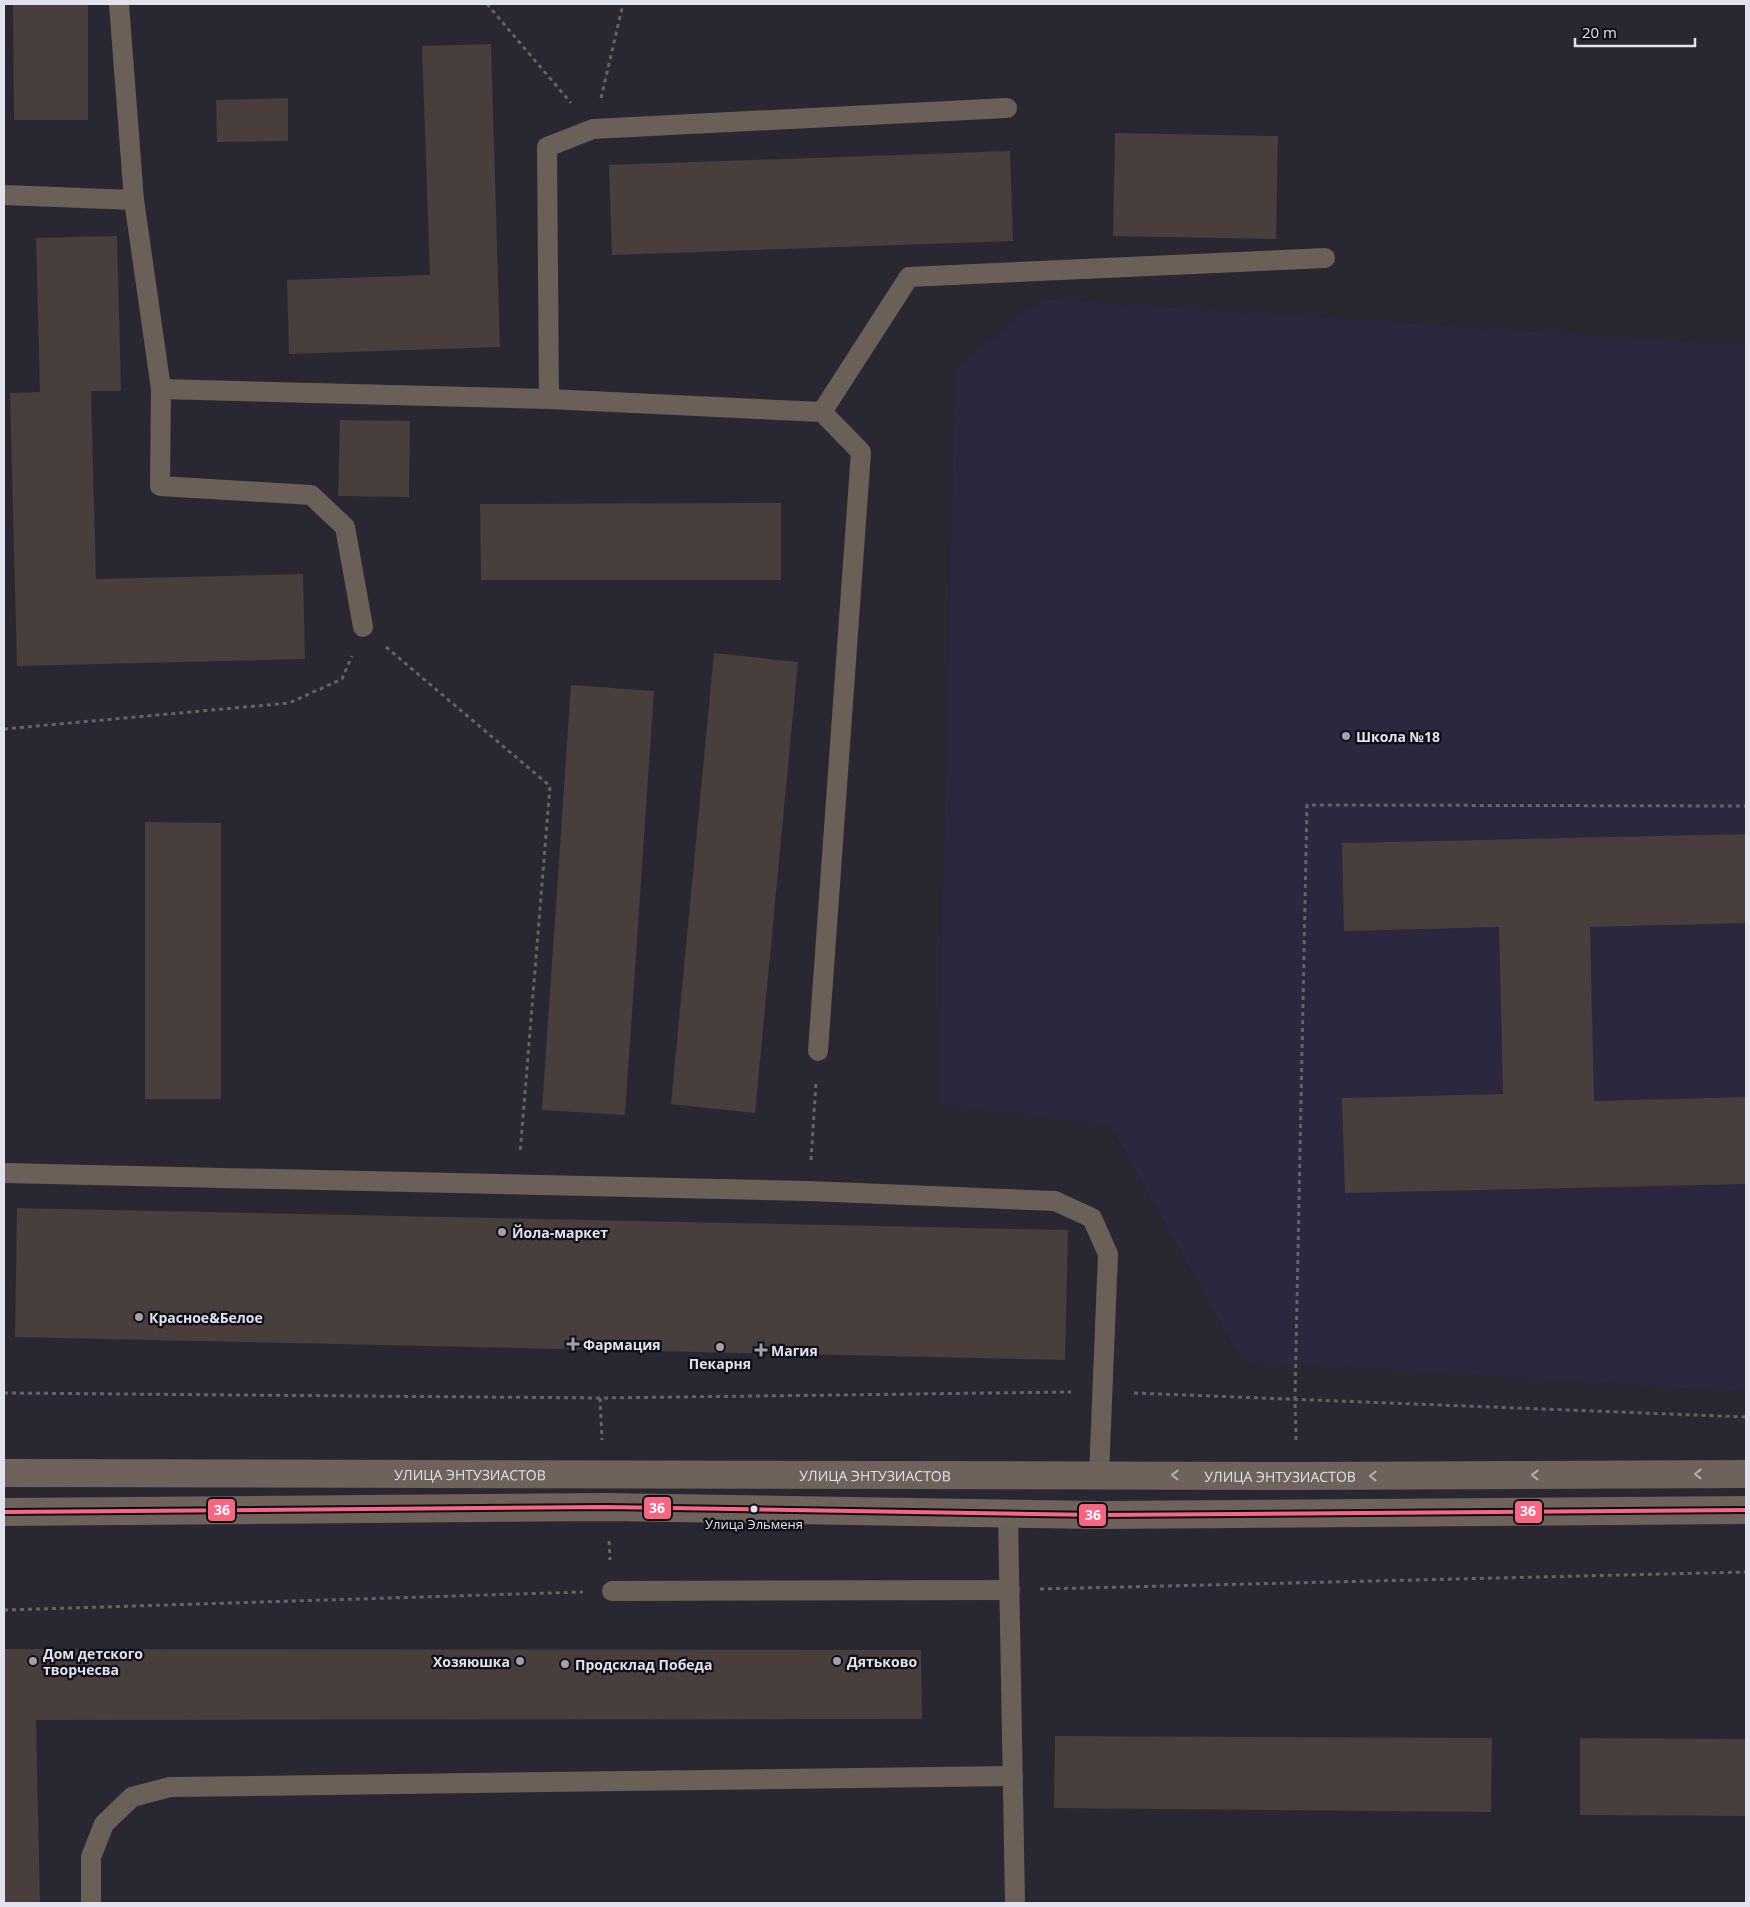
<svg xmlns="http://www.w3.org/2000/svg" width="1750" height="1907" font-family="'Open Sans',sans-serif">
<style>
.built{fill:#2a273e}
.building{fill:#483e3c}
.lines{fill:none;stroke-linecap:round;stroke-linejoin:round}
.path{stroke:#696260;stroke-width:3;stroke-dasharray:4 4;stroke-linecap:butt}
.lane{stroke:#6b6057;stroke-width:20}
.secondary{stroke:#6e625a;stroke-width:28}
.bus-1-casing{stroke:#0e0e16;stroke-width:8}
.bus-1{stroke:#fa6682;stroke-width:4}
.oneway{stroke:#b4afb3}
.poi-dot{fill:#a1a1ac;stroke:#0e0e16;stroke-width:2}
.bus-dot{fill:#e2e2ee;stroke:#0e0e16;stroke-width:2}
.labels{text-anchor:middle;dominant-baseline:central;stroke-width:4.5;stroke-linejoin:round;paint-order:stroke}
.bus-label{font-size:13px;fill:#e2e2ee;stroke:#0e0e16}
.poi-label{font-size:14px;font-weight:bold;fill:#e2e2ee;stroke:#0e0e16;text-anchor:start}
.street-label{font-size:14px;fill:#e2e2ee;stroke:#0e0e16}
.line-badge{stroke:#0e0e16;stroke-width:2}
.badge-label{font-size:14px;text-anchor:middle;font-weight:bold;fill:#fff}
</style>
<rect width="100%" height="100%" fill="#282732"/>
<!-- built -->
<path class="built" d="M1042,299L1746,346V1392L1242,1361L1110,1125L938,1104L955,368Z"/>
<!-- building -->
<g class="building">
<path d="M13,4H88V120H14Z"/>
<path d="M491,44L500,347L289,354L287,280L430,275L422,46Z"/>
<path d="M288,98V141L217,142L216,100Z"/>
<path d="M1115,133L1278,136L1276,239L1113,236Z"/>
<path d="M1010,151L1013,241L612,255L609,165Z"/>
<path d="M117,236L121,391H91L96,579L303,574L305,659L17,666L10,393L40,392L36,238Z"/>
<path d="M340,420L410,421L409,497L338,496Z"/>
<path d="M781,503V580H481L480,504Z"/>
<path d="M714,653L798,662L755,1113L671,1104Z"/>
<path d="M571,685L654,691L625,1115L542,1110Z"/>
<path d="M145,822L221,823V1099H145Z"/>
<path d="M1746,834V923L1590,927L1594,1101L1746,1097V1184L1345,1193L1342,1098L1503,1094L1499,927L1344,931L1342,843Z"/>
<path d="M17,1208L1068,1230L1065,1360L15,1337Z"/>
<path d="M4,1649L921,1650L922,1719L36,1720L40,1903H4Z"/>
<path d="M1055,1736L1492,1738L1491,1812L1054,1808Z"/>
<path d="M1580,1738L1746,1739V1816L1580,1815Z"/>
</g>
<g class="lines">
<!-- path -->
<g class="path">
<path d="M487,4L571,103"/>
<path d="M601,98L623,4"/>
<path d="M386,647L550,786L520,1154"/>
<path d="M4,729L289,703L342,679L352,656"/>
<path d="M811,1160L816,1082"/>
<path d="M4,1393L600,1398L1071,1392"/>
<path d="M1134,1393L1746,1417"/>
<path d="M600,1398L602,1440"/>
<path d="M1296,1440L1295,1399L1307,805L1746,806"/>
<path d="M609,1541L610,1560"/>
<path d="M1040,1589L1746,1572"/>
<path d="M4,1610L583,1592"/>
</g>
<!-- lane -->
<g class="lane">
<path d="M119,4L134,200L161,389L549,399"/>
<path d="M4,195L134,200"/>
<path d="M161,389L160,486L311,495L345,527L363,627"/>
<path d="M822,412L909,277L1325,258"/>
<path d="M818,1051L861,452L822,412L549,399L547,147L593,129L1007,108"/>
<path d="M4,1173L809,1191L1055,1201L1092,1218L1108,1254L1099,1475"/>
<path d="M1008,1514L1015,1903"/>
<path d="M612,1591L1010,1590"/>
<path d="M91,1903V1857L104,1824L132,1797L170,1787L1013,1776"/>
</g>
<!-- secondary -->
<g class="secondary">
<path id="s1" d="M4,1473L1297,1476L1746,1474"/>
<path d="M4,1512L606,1507L1098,1515L1746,1510"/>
</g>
<!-- bus-1 casing -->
<g class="bus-1-casing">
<path id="bus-1" d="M4,1512L606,1507L1098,1515L1746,1510"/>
</g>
<!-- bus-1 -->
<use href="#bus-1" class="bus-1"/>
</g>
<!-- one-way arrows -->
<defs><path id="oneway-chevron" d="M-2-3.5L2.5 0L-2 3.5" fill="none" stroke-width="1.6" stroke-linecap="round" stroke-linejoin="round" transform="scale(1.25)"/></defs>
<g class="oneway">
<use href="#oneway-chevron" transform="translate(1698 1474) rotate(180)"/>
<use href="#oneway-chevron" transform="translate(1175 1475) rotate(-180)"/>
<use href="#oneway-chevron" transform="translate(1535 1475) rotate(180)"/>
<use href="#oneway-chevron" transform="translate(1373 1476) rotate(180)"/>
</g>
<!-- markers -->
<g class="poi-dot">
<circle cx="1346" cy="736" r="5"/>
<circle cx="502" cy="1232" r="5"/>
<circle cx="139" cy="1317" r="5"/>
<path d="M570.5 1336.5h5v5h5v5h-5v5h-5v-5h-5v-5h5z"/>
<circle cx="720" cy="1347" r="5"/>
<path d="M758.5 1342.5h5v5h5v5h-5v5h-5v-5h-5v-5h5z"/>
<circle cx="33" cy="1661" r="5"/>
<circle cx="520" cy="1661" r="5"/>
<circle cx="837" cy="1661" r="5"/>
<circle cx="565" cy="1664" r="5"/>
</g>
<circle class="bus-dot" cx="754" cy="1509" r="4.5"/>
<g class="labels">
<!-- bus labels -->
<g class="bus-label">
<text x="754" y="1524">Улица Эльменя</text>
</g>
<!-- poi labels -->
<g class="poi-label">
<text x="1356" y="736">Школа №18</text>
<text x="512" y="1232">Йола-маркет</text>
<text x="149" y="1317">Красное&amp;Белое</text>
<text x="583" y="1344">Фармация</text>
<text x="771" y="1350">Магия</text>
<text x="720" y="1363" text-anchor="middle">Пекарня</text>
<text x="43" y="1653">Дом детского<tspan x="43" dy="16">творчесва</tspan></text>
<text x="510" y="1661" text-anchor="end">Хозяюшка</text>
<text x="847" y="1661">Дятьково</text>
<text x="575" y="1664">Продсклад Победа</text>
</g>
<!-- street labels -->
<g class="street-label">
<text stroke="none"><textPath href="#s1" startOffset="466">УЛИЦА ЭНТУЗИАСТОВ</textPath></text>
<text stroke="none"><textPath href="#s1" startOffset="871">УЛИЦА ЭНТУЗИАСТОВ</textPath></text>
<text stroke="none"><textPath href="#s1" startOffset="1276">УЛИЦА ЭНТУЗИАСТОВ</textPath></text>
</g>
</g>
<g class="line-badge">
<rect x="643" y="1496" width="29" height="24" rx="5" fill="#fa6682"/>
<rect x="207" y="1498" width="29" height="24" rx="5" fill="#fa6682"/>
<rect x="1514" y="1500" width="29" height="24" rx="5" fill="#fa6682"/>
<rect x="1078" y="1503" width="29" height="24" rx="5" fill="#fa6682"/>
</g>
<g class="badge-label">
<text x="657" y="1513">36</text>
<text x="222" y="1515">36</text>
<text x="1528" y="1516">36</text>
<text x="1093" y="1520">36</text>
</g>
<!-- border -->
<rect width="1750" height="1907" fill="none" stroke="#e2e2ee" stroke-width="10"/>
<!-- scale -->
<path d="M1575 38v8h120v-8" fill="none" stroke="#e2e2ee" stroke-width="2.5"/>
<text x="1582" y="38" font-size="15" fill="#e2e2ee" stroke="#0e0e16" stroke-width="4" paint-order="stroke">20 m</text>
</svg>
